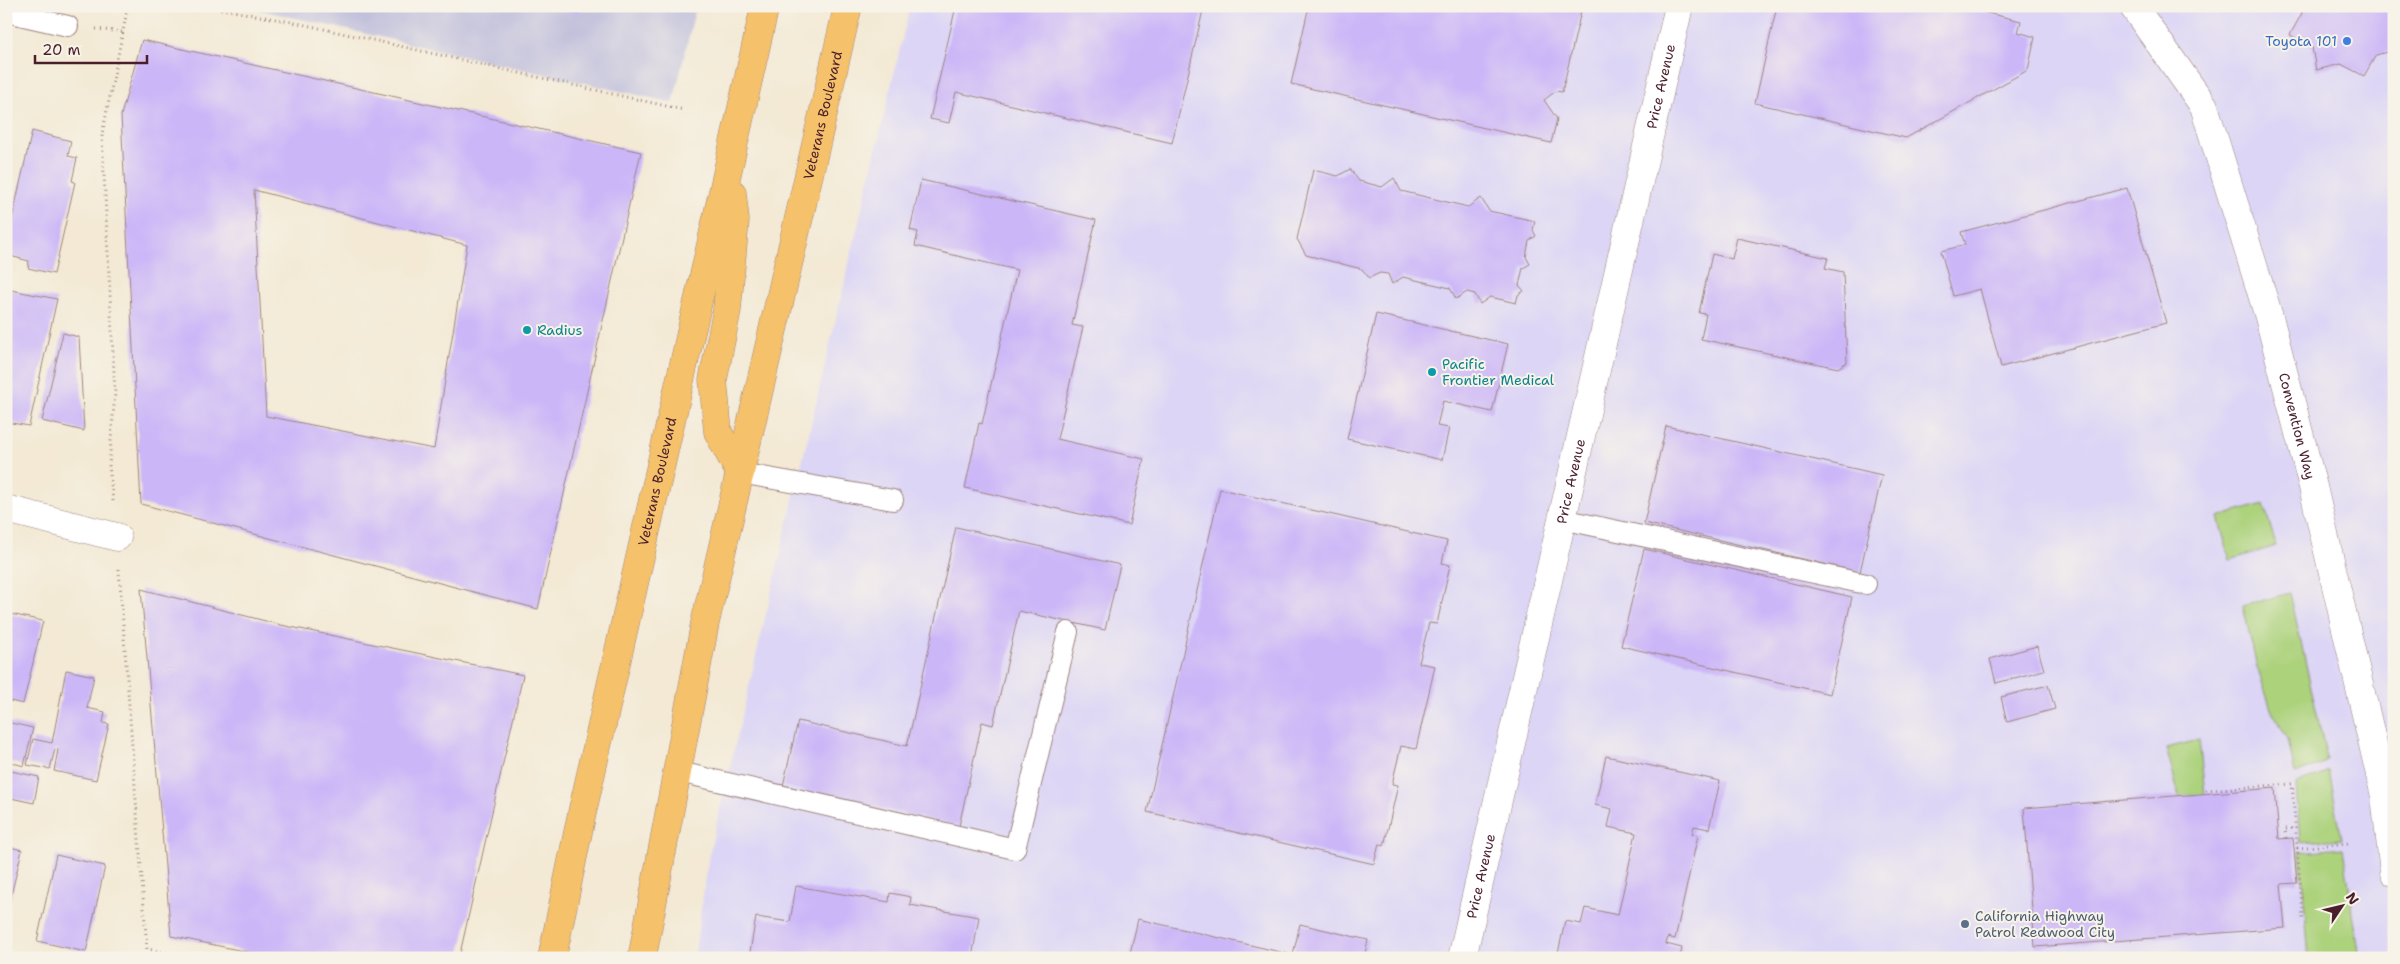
<svg xmlns="http://www.w3.org/2000/svg" width="2400" height="964" font-family="'Shantell Sans',sans-serif">
<style>
.built{fill:#dcd5f6}
.industrial{fill:#c2c1dc}
.green{fill:#acd27c;stroke:#7b7854}
.building{fill:#cbb6f8;fill-rule:evenodd}
.lines{fill:none;stroke-linecap:round;stroke-linejoin:round}
.service-casing{stroke:#9e8480;stroke-width:22}
.minor-casing{stroke:#9e8480;stroke-width:29}
.primary-casing{stroke:#9e8480;stroke-width:29}
.path{stroke:#9e8480;stroke-width:3;stroke-dasharray:1 4;stroke-linecap:butt}
.service{stroke:#fff;stroke-width:20}
.minor{stroke:#fff;stroke-width:28}
.primary{stroke:#f5c16b;stroke-width:28}
.shop-dot{fill:#3f7fe0;stroke:#f7f3e8;stroke-width:2}
.culture-dot{fill:#0f9aa8;stroke:#f7f3e8;stroke-width:2}
.service-dot{fill:#5c6f8a;stroke:#f7f3e8;stroke-width:2}
.labels{text-anchor:middle;dominant-baseline:central;stroke-width:4;stroke-linejoin:round;paint-order:stroke}
.shop-label{font-size:14px;fill:#366cbe;stroke:#f7f3e8;text-anchor:end}
.street-label{font-size:14px;fill:#4a1f2b;stroke:#f7f3e8}
.culture-label{font-size:14px;fill:#0d838f;stroke:#f7f3e8;text-anchor:start}
.service-label{font-size:14px;fill:#4e5e75;stroke:#f7f3e8;text-anchor:start}
</style>
<rect width="100%" height="100%" fill="#f7f3e8"/>
<filter id="ink" filterUnits="userSpaceOnUse"><feTurbulence type="fractalNoise" baseFrequency=".02" numOctaves="2"/><feDisplacementMap in="SourceGraphic" scale="10" xChannelSelector="R" yChannelSelector="G"/><feConvolveMatrix kernelMatrix="1 2 1 2 8 2 1 2 1" color-interpolation-filters="sRGB"/></filter>
<filter id="wash" filterUnits="userSpaceOnUse"><feTurbulence type="fractalNoise" baseFrequency=".0096" numOctaves="4" result="noise"/><feDisplacementMap in="SourceGraphic" scale="20" xChannelSelector="R" yChannelSelector="G"/><feGaussianBlur stdDeviation="1.12" result="paint"/><feColorMatrix in="noise" values="0 0 0 0 0 0 0 0 0 0 0 0 0 0 0 0 0 1.4 0 .05"/><feComposite in="paint" operator="in"/></filter>
<g filter="url(#wash)">
<rect width="100%" height="100%" fill="#f3e9d4"/>
<!-- built -->
<path class="built" d="M910,6H2394V958H694L709,855Z"/>
<!-- industrial -->
<path class="industrial" d="M242,6H696L673,103Z"/>
<!-- green -->
<g class="green">
<path d="M2264,504L2276,546L2230,560L2218,517Z"/>
<path d="M2290,593L2327,759L2324,763L2295,774L2288,739L2271,709L2257,667L2243,606Z"/>
<path d="M2199,740L2205,794L2179,796L2166,748Z"/>
<path d="M2329,771L2342,839L2300,842L2296,784Z"/>
<path d="M2343,848L2360,958H2309L2300,852Z"/>
</g>
<g id="blocks">
<!-- building -->
<g class="building">
<path d="M550,6H580L578,14Z"/>
<path d="M956,6H1204L1172,143L956,92L949,123L930,119Z"/>
<path d="M1309,6L1582,7L1562,92L1556,91L1544,100L1557,119L1551,143L1291,84Z"/>
<path d="M1777,6H1958L2021,21L2018,32L2035,37L2028,70L1906,138L1755,103Z"/>
<path d="M2300,6H2394V50L2376,55L2364,76L2341,64L2316,70L2312,47L2290,35L2302,13Z"/>
<path d="M142,40L641,152L538,609L141,504L121,115ZM254,190L467,245L434,449L266,416Z"/>
<path d="M32,131L71,141L68,156L77,158L72,181L75,182L54,274L28,268L29,261L6,255V222L11,223Z"/>
<path d="M1350,169L1359,181L1382,187L1394,178L1401,191L1468,207L1481,198L1489,211L1535,221L1533,230L1536,236L1529,241L1526,257L1530,264L1523,268L1519,285L1524,291L1518,295L1516,303L1490,297L1480,304L1475,294L1467,292L1456,299L1450,288L1403,277L1392,284L1388,274L1380,273L1369,278L1362,269L1306,255L1297,239L1313,170L1338,176Z"/>
<path d="M921,180L1096,220L1072,325L1083,327L1057,439L1144,459L1129,525L965,488L979,423L982,424L1017,270L915,246L918,232L910,230Z"/>
<path d="M2127,188L2166,323L2001,367L1980,289L1953,296L1941,251L1965,245L1961,232Z"/>
<path d="M1737,238L1828,258L1825,268L1843,272L1847,362L1838,368L1701,339L1706,314L1699,313L1712,254L1732,259Z"/>
<path d="M6,289L57,299L29,426L6,422Z"/>
<path d="M1376,314L1508,344L1492,412L1443,401L1437,426L1449,428L1442,460L1347,439Z"/>
<path d="M63,333L79,337L84,431L42,421Z"/>
<path d="M1666,426L1882,475L1860,572L1644,523Z"/>
<path d="M1220,489L1447,541L1442,563L1450,565L1437,624L1429,623L1419,663L1435,666L1416,749L1401,746L1392,784L1398,785L1384,846L1379,844L1374,864L1147,812Z"/>
<path d="M956,527L1120,565L1105,630L1019,611L993,725L982,722L959,826L783,786L798,721L907,746Z"/>
<path d="M1644,549L1852,597L1830,694L1621,646Z"/>
<path d="M141,589L281,625L523,675L459,958H277L171,936Z"/>
<path d="M6,613L43,621L23,704L6,700Z"/>
<path d="M2037,646L2044,670L1996,683L1990,659Z"/>
<path d="M66,670L94,676L87,708L105,712L103,723L109,724L96,780L54,771L58,750L55,749L50,769L27,765L33,739L52,743Z"/>
<path d="M2048,685L2055,709L2007,722L2001,697Z"/>
<path d="M6,722L33,728L24,766L6,761Z"/>
<path d="M1606,756L1720,781L1709,829L1694,826L1692,834L1698,835L1675,939L1668,937L1666,944L1682,948L1680,958H1557L1565,921L1581,924L1585,908L1618,915L1636,833L1608,827L1612,809L1595,805Z"/>
<path d="M6,770L39,777L34,803L6,797Z"/>
<path d="M2275,788L2279,839L2293,838L2297,883L2281,884L2285,928L2035,947L2024,808Z"/>
<path d="M6,846L22,850L7,912H6Z"/>
<path d="M56,855L105,866L86,952L37,941Z"/>
<path d="M796,886L889,902L890,893L911,897L910,905L979,917L972,958H749L756,917L790,922Z"/>
<path d="M1138,919L1293,955L1300,924L1368,940L1364,958H1129Z"/>
</g>
</g>
</g>
<g filter="url(#ink)">
<use href="#blocks" fill-opacity="0" stroke="#9e8480" stroke-width="1"/>
<g class="lines">
<!-- service casing -->
<g class="service-casing">
<g id="service">
<path d="M6,12L68,26"/>
<path d="M740,473L893,500"/>
<path d="M1562,519L1866,584"/>
<path d="M679,772L1015,849L1068,632"/>
</g>
</g>
<!-- minor casing -->
<g class="minor-casing">
<g id="minor">
<path id="s1" d="M2133,6L2204,106L2269,317L2313,487L2385,796L2394,872"/>
<path d="M6,509L117,537"/>
<path id="s2" d="M1462,958L1679,6"/>
</g>
</g>
<!-- primary casing -->
<g class="primary-casing">
<g id="primary">
<path d="M732,193L735,220L727,310L713,380L718,432L740,473"/>
<path id="s3" d="M552,958L582,813L765,6"/>
<path id="s4" d="M642,958L705,623L848,6"/>
</g>
</g>
<!-- path -->
<g class="path">
<path d="M206,6L297,23L684,110"/>
<path d="M96,29L122,32"/>
<path d="M113,501L109,465L115,393L102,135L128,6"/>
<path d="M119,569L147,949L193,958"/>
<path d="M2206,790L2292,784L2303,920"/>
<path d="M2286,838L2285,829L2296,828"/>
<path d="M2297,848L2349,843"/>
</g>
<!-- service -->
<use href="#service" class="service"/>
<!-- minor -->
<use href="#minor" class="minor"/>
<!-- primary -->
<use href="#primary" class="primary"/>
</g>
</g>
<!-- markers -->
<circle class="shop-dot" cx="2347" cy="41" r="5"/>
<g class="culture-dot">
<circle cx="527" cy="330" r="5"/>
<circle cx="1432" cy="372" r="5"/>
</g>
<circle class="service-dot" cx="1965" cy="924" r="5"/>
<g class="labels">
<!-- shop labels -->
<g class="shop-label">
<text x="2337" y="41">Toyota 101</text>
</g>
<!-- street labels -->
<g class="street-label">
<text stroke="none"><textPath href="#s2" startOffset="894">Price Avenue</textPath></text>
<text stroke="none"><textPath href="#s4" startOffset="862">Veterans Boulevard</textPath></text>
<text stroke="none"><textPath href="#s1" startOffset="456">Convention Way</textPath></text>
<text stroke="none"><textPath href="#s3" startOffset="488">Veterans Boulevard</textPath></text>
<text stroke="none"><textPath href="#s2" startOffset="489">Price Avenue</textPath></text>
<text stroke="none"><textPath href="#s2" startOffset="84">Price Avenue</textPath></text>
</g>
<!-- culture labels -->
<g class="culture-label">
<text x="537" y="330">Radius</text>
<text x="1442" y="364">Pacific<tspan x="1442" dy="16">Frontier Medical</tspan></text>
</g>
<!-- service labels -->
<g class="service-label">
<text x="1975" y="916">California Highway<tspan x="1975" dy="16">Patrol Redwood City</tspan></text>
</g>
</g>
<!-- margin -->
<rect width="2400" height="964" fill="none" stroke="#f7f3e8" stroke-width="25"/>
<!-- north arrow -->
<g transform="translate(2342 906) rotate(55)" stroke="#f7f3e8" stroke-width="4" paint-order="stroke">
<path d="M0-4L9 19L0 12L-9 19Z" fill="#4a1f2b"/>
<text y="-8" font-size="14" font-weight="bold" text-anchor="middle" fill="#4a1f2b">N</text>
</g>
<!-- scale -->
<path d="M35 55v8h112v-8" fill="none" stroke="#4a1f2b" stroke-width="2.5"/>
<text x="42" y="55" font-size="15" fill="#4a1f2b" stroke="#f7f3e8" stroke-width="4" paint-order="stroke">20 m</text>
</svg>
